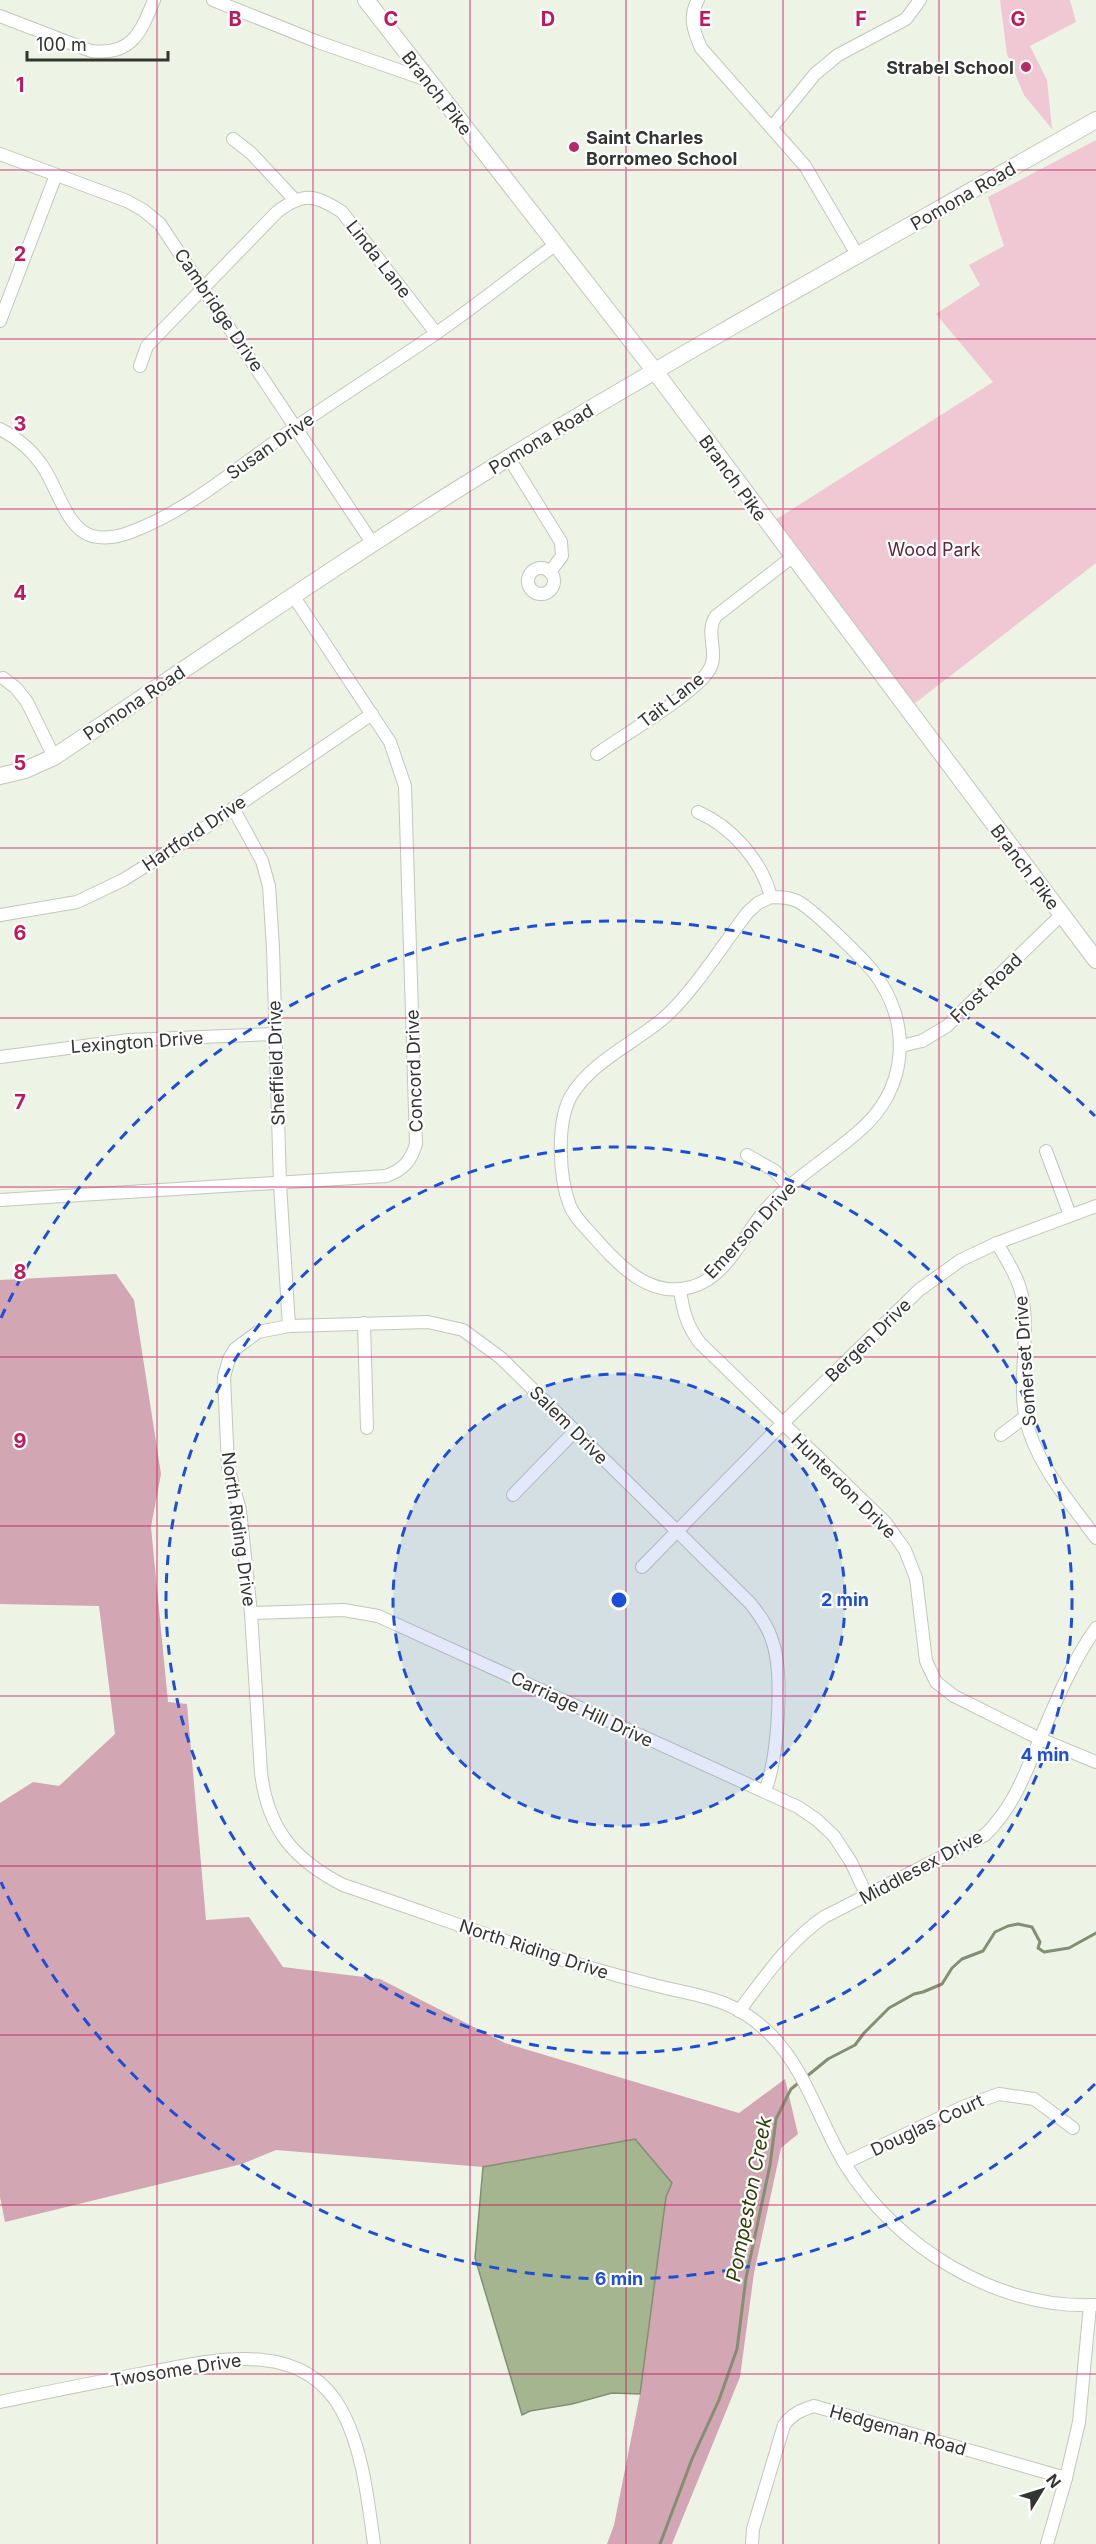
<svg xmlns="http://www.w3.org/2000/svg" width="1096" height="2544" font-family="Inter,sans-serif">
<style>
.green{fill:#efc8d3}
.forest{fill:#d2a6b3}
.water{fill:#a5b58f;stroke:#838f72;stroke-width:1.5}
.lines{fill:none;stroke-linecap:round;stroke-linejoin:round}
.stream{stroke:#838f72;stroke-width:3}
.street-casing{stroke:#c1c7b9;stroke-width:14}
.secondary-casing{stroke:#c1c7b9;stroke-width:18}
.street{stroke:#fff;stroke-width:12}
.secondary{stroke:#fff;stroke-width:16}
.grid{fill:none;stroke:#c2185b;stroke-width:1.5;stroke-opacity:0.55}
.ring{fill:none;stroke:#1d4ed8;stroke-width:3;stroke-dasharray:10 8}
.poi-dot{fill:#b52b68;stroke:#fff;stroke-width:2}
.labels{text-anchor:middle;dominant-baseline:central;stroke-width:4.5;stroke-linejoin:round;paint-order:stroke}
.poi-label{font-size:18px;font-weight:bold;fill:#333530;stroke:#fff;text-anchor:end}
.street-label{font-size:18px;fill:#333530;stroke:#fff}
.park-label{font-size:18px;fill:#5d263a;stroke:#fff}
.water-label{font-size:20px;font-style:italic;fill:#2d4004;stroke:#fff}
.grid-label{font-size:20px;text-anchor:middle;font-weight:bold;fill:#c2185b;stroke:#fff;stroke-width:4.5;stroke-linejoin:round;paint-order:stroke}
.centre{fill:#1d4ed8;stroke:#fff;stroke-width:3}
.ring-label{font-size:18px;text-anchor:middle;font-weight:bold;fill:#1d4ed8;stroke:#fff;stroke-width:4.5;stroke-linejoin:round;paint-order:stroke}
</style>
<rect width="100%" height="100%" fill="#edf4e5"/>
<!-- green -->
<g class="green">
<path d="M1000,0H1070L1076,22L1030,46L1047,80L1052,129L1024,95L1007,54Z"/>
<path d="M1096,140V563L914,704L775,520L993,382L936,314L980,285L969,265L1004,246L988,197Z"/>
</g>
<!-- forest -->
<path class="forest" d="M116,1274L134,1300L161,1474L151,1527L168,1702L187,1704L206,1920L249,1917L283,1967L380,1979L505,2043L739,2113L785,2079L798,2134L781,2148L754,2273L740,2377L672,2544H607L614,2525L640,2394L666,2197L672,2183L635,2139L483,2167L276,2150L242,2164L5,2222L0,2197V1803L33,1782L59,1786L115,1734L99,1606L0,1604V1280Z"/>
<!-- water -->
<path class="water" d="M635,2139L672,2183L666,2197L640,2394L612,2393L572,2404L530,2411L522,2415L475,2258L483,2167Z"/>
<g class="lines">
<!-- stream -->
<g class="stream">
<path d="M806,2077L828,2059L855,2045L864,2033L889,2008L914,1994L923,1992L942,1984L952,1968L962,1959L983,1951L995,1932L1008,1926L1018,1924L1032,1927L1040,1942L1038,1948L1044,1952L1069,1948L1096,1933"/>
<path d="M660,2544L692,2459L719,2400L737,2349L746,2278L770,2165L776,2119L791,2089L801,2081"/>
</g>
<!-- street casing -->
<g class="street-casing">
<g id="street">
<path d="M213,0L318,42L427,80"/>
<path d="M698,0C688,17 694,32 701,48L805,166L858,256"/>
<path d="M0,16L91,51C132,56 141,32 154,0"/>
<path d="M772,127L815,74L838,55L906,19L920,0"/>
<path d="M233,139L251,153L294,199"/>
<path d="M0,154L127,201L143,210L160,224L373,544"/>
<path d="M0,321L56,175"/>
<path d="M140,366L147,346L277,212C303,192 315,194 342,212L436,333"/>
<path d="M0,429C17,438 30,448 41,464C56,483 66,529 92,536C107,540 122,536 136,530C194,507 244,462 296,427C342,395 389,366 435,334C476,306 515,274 555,245"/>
<path d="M509,458L561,542L562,556L550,572"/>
<circle cx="541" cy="581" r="13"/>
<path d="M3,678L16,688L27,702L54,757"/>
<path d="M597,754C622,736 696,693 709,670C720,653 704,633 716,616L792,557"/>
<path d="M233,808L262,861L269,886L273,948L280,1184L289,1326"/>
<path d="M698,812C732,827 762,861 771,897"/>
<path d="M771,897C780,897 788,897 797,901C813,909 859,955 872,970C913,1022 909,1089 858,1132C828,1158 794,1178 767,1208C744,1233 727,1278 691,1287C649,1299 618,1264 593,1236C585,1227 575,1218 570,1206C559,1178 556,1123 571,1096C592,1061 635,1043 665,1017C693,992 724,943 748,912L758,903Z"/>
<path d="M0,915L77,902L123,880L184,842L372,714"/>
<path d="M901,1046L922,1041L947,1026L1061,915"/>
<path d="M0,1057L129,1040L275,1034"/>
<path d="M1046,1151L1070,1215"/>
<path d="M747,1155L775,1171L788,1186"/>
<path d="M0,1200L386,1176C403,1170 411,1161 416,1144L405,786L390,742L294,597"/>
<path d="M997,1243C1005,1257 1015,1272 1020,1288C1032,1326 1017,1382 1026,1420C1036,1464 1070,1502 1096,1538"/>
<path d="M680,1290C683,1311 687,1326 700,1343L885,1522L905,1550L916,1578L926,1661L936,1682L954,1696L1040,1739L1096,1762"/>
<path d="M364,1323L367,1428"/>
<path d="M1001,1435L1025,1417"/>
<path d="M513,1495L574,1432"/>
<path d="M642,1567L783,1423L919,1290L961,1260L997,1243L1096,1206"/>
<path d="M251,1613L344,1610L378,1616L798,1807L817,1820L834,1836L851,1862L867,1896"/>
<path d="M765,1791C778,1758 784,1673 772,1640C768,1626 759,1615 751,1604L501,1358L463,1330L428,1322L289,1326L258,1332L235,1349L229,1359L224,1377L228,1467L240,1510L251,1613L261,1773C268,1829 293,1859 343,1885C406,1906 469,1929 532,1950C571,1963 611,1974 650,1984C698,1997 732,1996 770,2034C806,2070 819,2121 845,2164C896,2247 996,2309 1096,2305"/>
<path d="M739,2011C765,1977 788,1942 824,1917L985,1835C1014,1806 1024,1776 1040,1739C1056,1701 1072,1662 1096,1628"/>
<path d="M845,2163L965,2106L999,2094L1034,2099L1073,2128"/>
<path d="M0,2402C46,2392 92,2383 139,2374C206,2362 301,2334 342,2411C363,2450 368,2501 374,2544"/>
<path d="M752,2544L753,2529L784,2425C792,2414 801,2410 814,2406L1066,2478"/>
<path d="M1047,2544L1066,2478L1079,2422L1090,2305"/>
</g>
</g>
<!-- secondary casing -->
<g class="secondary-casing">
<g id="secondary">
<path d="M366,0L654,370L1096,960"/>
<path d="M0,776L25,770L54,757C205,656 355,551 510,457C703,340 900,232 1096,120"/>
</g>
</g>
<!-- street -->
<use href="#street" class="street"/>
<!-- secondary -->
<use href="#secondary" class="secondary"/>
</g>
<!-- grid -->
<path class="grid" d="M157,0V2544M313,0V2544M470,0V2544M626,0V2544M783,0V2544M939,0V2544M0,170H1096M0,339H1096M0,509H1096M0,678H1096M0,848H1096M0,1018H1096M0,1187H1096M0,1357H1096M0,1526H1096M0,1696H1096M0,1866H1096M0,2035H1096M0,2205H1096M0,2374H1096"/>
<!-- distance rings -->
<circle cx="619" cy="1600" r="226" fill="#1d4ed8" fill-opacity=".12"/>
<g class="ring">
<circle cx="619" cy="1600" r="226"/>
<circle cx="619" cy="1600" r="453"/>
<path d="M1095 2084A679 679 0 0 1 1 1882M1 1318A679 679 0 0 1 1095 1116"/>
</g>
<!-- markers -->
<g class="poi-dot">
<circle cx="1026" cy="67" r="6"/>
<circle cx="574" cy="147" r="6"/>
</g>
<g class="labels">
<!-- poi labels -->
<g class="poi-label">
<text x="1014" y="67">Strabel School</text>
<text x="586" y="137" text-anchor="start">Saint Charles<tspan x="586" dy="21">Borromeo School</tspan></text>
</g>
<!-- street labels -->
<g class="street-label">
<text transform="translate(437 93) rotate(52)">Branch Pike</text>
<text transform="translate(963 196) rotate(-30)">Pomona Road</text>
<text transform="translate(379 259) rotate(52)">Linda Lane</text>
<text transform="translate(219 310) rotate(56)">Cambridge Drive</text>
<text transform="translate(541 439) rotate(-31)">Pomona Road</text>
<text transform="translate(270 446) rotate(-35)">Susan Drive</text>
<text transform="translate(733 478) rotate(54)">Branch Pike</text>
<text transform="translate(671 700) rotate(-38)">Tait Lane</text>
<text transform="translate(134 703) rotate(-34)">Pomona Road</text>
<text transform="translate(194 833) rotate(-34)">Hartford Drive</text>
<text transform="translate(1025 867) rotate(53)">Branch Pike</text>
<text transform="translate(986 988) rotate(-44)">Frost Road</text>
<text transform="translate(137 1042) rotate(-4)">Lexington Drive</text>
<text transform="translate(276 1063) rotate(-92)">Sheffield Drive</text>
<text transform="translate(414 1071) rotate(-92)">Concord Drive</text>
<text transform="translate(750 1230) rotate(-47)">Emerson Drive</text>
<text transform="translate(868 1340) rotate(-44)">Bergen Drive</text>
<text transform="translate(1025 1361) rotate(-94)">Somerset Drive</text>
<text transform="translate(569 1425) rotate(45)">Salem Drive</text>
<text transform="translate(844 1486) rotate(45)">Hunterdon Drive</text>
<text transform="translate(239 1529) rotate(82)">North Riding Drive</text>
<text transform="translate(582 1709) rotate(25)">Carriage Hill Drive</text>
<text transform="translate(921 1867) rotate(-28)">Middlesex Drive</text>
<text transform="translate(534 1949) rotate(18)">North Riding Drive</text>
<text transform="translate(927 2125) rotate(-25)">Douglas Court</text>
<text transform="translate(176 2370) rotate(-9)">Twosome Drive</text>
<text transform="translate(898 2430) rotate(16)">Hedgeman Road</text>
</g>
<!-- park labels -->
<g class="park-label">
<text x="934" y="549">Wood Park</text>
</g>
<!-- water labels -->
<g class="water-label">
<text transform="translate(749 2199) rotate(-79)">Pompeston Creek</text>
</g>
</g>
<g class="grid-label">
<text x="235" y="26">B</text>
<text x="391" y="26">C</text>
<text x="548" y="26">D</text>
<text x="705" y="26">E</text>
<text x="861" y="26">F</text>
<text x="1018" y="26">G</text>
<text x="20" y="92">1</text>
<text x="20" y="261">2</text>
<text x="20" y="431">3</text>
<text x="20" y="600">4</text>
<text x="20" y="770">5</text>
<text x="20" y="940">6</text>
<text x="20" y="1109">7</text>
<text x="20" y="1279">8</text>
<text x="20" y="1448">9</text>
</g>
<circle cx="619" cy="1600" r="9" class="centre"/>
<g class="ring-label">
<text x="845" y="1606">2 min</text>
<text x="1045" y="1761">4 min</text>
<text x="619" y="2285">6 min</text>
</g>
<!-- north arrow -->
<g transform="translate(1042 2490) rotate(52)" stroke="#ffffff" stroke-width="4.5" paint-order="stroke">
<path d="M0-4.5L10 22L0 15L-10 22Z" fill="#333530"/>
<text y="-9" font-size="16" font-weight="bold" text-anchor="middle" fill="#333530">N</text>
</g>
<!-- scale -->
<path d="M27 51v9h141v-9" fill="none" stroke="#333530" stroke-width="3"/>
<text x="36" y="51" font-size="18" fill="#333530" stroke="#ffffff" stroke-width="4.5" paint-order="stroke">100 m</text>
</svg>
